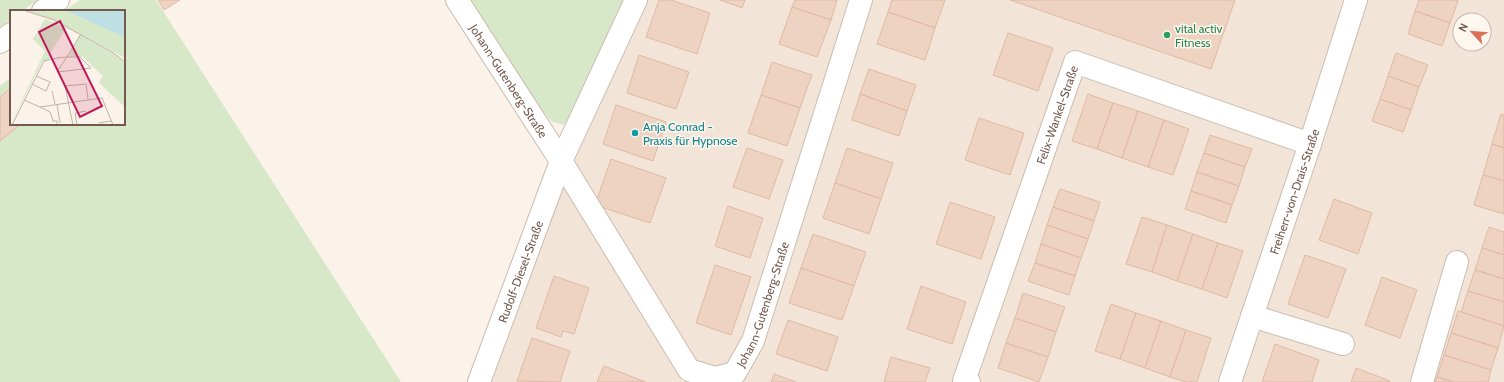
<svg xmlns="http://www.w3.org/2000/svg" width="1504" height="382" font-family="Cabin,sans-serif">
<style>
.residential{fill:#f2e5d7;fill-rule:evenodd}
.green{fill:#d6e8c8}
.building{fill:#eed2c2;stroke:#e0b8a4}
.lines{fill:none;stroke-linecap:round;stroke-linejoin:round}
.minor-casing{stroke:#ccbbaf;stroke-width:24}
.minor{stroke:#fff;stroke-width:22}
.leisure-dot{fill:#2e9e5b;stroke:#fef7ef;stroke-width:1.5}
.culture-dot{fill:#0f9aa8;stroke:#fef7ef;stroke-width:1.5}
.labels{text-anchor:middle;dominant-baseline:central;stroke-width:3;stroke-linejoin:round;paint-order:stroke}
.leisure-label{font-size:12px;fill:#27864d;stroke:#fef7ef;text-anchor:start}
.street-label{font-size:12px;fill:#745a4e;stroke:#fef7ef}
.culture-label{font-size:12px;fill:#0d838f;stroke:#fef7ef;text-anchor:start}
.inset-road{fill:none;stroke:#c1b1a6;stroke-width:1}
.view{fill:#c2185b;fill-opacity:0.15;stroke:#c2185b;stroke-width:2}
.inset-edge{fill:none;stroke:#745a4e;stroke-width:2}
</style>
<rect width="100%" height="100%" fill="#fbf3e9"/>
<!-- residential -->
<path class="residential" d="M623,0H1504V382H470ZM1460,20H1484V44H1460Z"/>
<!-- green -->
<g class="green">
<path d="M0,0H37L22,11H11V19L0,27Z"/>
<path d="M80,0H156L401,382H0V86L10,78L11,79V124H124V11H64Z"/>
<path d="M465,0H623L578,115L563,125L551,121L539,107Z"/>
</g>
<!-- building -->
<g class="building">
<path d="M158,0H180L164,10Z"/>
<path d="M659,0H671L710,13L697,54L646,37Z"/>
<path d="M720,0H745L742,8Z"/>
<path d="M795,0H837L831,20L792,7Z"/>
<path d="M892,0H945L935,28L888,12Z"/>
<path d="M1010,0H1235L1211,69Z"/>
<path d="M1419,0H1455L1458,1L1450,23L1415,11Z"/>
<path d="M792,7L831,20L817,57L779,44Z"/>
<path d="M1415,11L1450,23L1442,46L1408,34Z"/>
<path d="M888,12L935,28L925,60L877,44Z"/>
<path d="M1008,33L1053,48L1038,91L993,75Z"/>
<path d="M1396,53L1428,65L1419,87L1388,76Z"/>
<path d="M639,55L689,72L676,109L627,93Z"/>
<path d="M772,62L812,75L800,108L761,95Z"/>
<path d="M869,69L916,85L907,111L860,94Z"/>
<path d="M1388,76L1419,87L1411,110L1380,99Z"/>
<path d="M11,88V124H21L0,141V97Z"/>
<path d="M860,94L907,111L899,136L852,120Z"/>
<path d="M1088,94L1113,103L1097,149L1072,141Z"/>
<path d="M761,95L800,108L787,146L748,133Z"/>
<path d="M1380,99L1411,110L1403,132L1372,121Z"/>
<path d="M1113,103L1138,111L1122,158L1097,149Z"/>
<path d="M616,105L666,122L653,161L603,144Z"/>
<path d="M1138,111L1164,120L1148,167L1122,158Z"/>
<path d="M1501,114L1504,115V148L1492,144Z"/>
<path d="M979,118L1024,133L1010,175L965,160Z"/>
<path d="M1164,120L1189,129L1173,175L1148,167Z"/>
<path d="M1210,135L1252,149L1245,167L1204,153Z"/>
<path d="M1492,144L1504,148V181L1483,175Z"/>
<path d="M747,148L783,160L769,199L733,187Z"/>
<path d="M847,148L893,163L881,199L835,183Z"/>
<path d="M1204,153L1245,167L1239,186L1197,172Z"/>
<path d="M611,159L666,178L650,223L595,205Z"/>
<path d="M1197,172L1239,186L1232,205L1191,191Z"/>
<path d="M1483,175L1504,181V214L1474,205Z"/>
<path d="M835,183L881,199L869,234L823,218Z"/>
<path d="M1060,189L1100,202L1094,221L1053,207Z"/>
<path d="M1191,191L1232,205L1226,223L1185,209Z"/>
<path d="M1334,199L1372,213L1358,254L1319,240Z"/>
<path d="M950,202L995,217L981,259L936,244Z"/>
<path d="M728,206L763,218L750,258L715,246Z"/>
<path d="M1053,207L1094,221L1088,239L1047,225Z"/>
<path d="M1142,217L1167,225L1152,272L1126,264Z"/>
<path d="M1047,225L1088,239L1081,258L1041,244Z"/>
<path d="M1167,225L1193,234L1177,281L1152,272Z"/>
<path d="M1489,227L1504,232V255L1482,248Z"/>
<path d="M813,234L866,252L854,286L801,268Z"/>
<path d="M1193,234L1218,243L1202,289L1177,281Z"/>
<path d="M1218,243L1243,251L1227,298L1202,289Z"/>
<path d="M1041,244L1081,258L1075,276L1035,263Z"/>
<path d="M1482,248L1504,255V279L1475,270Z"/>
<path d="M1305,255L1346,269L1328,318L1288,304Z"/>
<path d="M1035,263L1075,276L1069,295L1028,281Z"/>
<path d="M715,265L751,277L731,335L696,323Z"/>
<path d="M801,268L854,286L842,320L789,303Z"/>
<path d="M1475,270L1504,279V302L1468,291Z"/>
<path d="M554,276L589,288L574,334L563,331L561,337L536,328Z"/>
<path d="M1382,277L1417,290L1400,338L1365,325Z"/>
<path d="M921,286L966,302L952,344L907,329Z"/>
<path d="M1468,291L1504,302V326L1461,312Z"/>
<path d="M1023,293L1065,307L1056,332L1015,318Z"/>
<path d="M1111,304L1136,313L1120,359L1095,351Z"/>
<path d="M1458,311L1504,326L1498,348L1451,333Z"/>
<path d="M1136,313L1161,321L1145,368L1120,359Z"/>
<path d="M1015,318L1056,332L1048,357L1006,343Z"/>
<path d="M788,320L838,337L827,371L776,354Z"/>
<path d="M1161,321L1186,330L1170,377L1145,368Z"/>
<path d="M1186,330L1211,338L1197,382H1186L1170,377Z"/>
<path d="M1451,333L1498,348L1491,370L1444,355Z"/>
<path d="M532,338L570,351L560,382L517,381Z"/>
<path d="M1006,343L1048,357L1039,382L998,368Z"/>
<path d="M1275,344L1319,360L1312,382H1262Z"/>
<path d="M1444,355L1491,370L1488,382H1454L1437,377Z"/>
<path d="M891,357L930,368L925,382H884Z"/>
<path d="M604,366L646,382H597Z"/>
<path d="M1356,368L1390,381L1389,382H1351Z"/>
<path d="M774,374L796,382H771Z"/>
<path d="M1437,377L1454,382H1435Z"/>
</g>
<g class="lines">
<!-- minor casing -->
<g class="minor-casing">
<g id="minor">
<path id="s1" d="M457,0L561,161L689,370L715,378L735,373L753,341L861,0"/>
<path d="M43,11L58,0"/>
<path d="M0,42L11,34"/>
<path d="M1252,316L1343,344"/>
<path id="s2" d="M479,382L561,161L636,0"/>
<path id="s3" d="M969,382L964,381L1075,62L1310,144"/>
<path id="s4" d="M1230,382L1310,144L1356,0"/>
<path d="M1422,382L1457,262"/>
</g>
</g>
<!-- minor -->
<use href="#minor" class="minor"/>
</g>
<!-- markers -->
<circle class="leisure-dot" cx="1167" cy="35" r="4"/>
<circle class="culture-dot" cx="635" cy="133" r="4"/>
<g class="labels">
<!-- leisure labels -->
<g class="leisure-label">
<text x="1175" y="28">vital activ<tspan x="1175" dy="14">Fitness</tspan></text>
</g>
<!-- street labels -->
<g class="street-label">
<text stroke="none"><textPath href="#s1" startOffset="96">Johann-Gutenberg-Straße</textPath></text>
<text stroke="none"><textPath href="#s3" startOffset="287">Felix-Wankel-Straße</textPath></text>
<text stroke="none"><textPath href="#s4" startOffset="201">Freiherr-von-Drais-Straße</textPath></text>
<text stroke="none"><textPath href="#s2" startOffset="118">Rudolf-Diesel-Straße</textPath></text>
<text stroke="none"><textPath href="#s1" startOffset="559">Johann-Gutenberg-Straße</textPath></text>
</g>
<!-- culture labels -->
<g class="culture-label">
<text x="643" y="126">Anja Conrad -<tspan x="643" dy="14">Praxis für Hypnose</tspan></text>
</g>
</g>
<!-- overview -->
<g transform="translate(10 10)">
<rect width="115" height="115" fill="#fbf3e9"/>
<path d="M15,0L115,1V48L44,10ZM35,9L56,18L39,45L42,48L32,52L0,115L35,41L23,29ZM70,25L108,46L115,54V97L89,73L93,66L73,47L59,46Z" fill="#d6e8c8"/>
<path d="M55,0H115V29L112,26Z" fill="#bedfe4"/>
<path class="inset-road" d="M13,0L44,10L102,42L115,52M22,74L36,81L40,72L26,66M42,81L45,94M14,90L30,97L92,88L103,115M47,94L50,113M30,97L40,102L43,111H47V115M89,113L101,111M2,115L34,51L47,48L57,47H70L81,58L48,62V60L57,47L71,24M63,115L55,76L76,74L78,89M67,115L65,103L76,101"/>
<path class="view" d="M50,11L92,96L70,107L29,22Z"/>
<rect width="115" height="115" class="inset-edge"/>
</g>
<!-- north arrow -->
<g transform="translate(1472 32) rotate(296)"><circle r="19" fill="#fef7ef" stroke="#c7b8af"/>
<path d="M0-3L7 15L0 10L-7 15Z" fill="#dc7057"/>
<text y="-6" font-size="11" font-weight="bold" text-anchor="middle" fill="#745a4e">N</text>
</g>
</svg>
